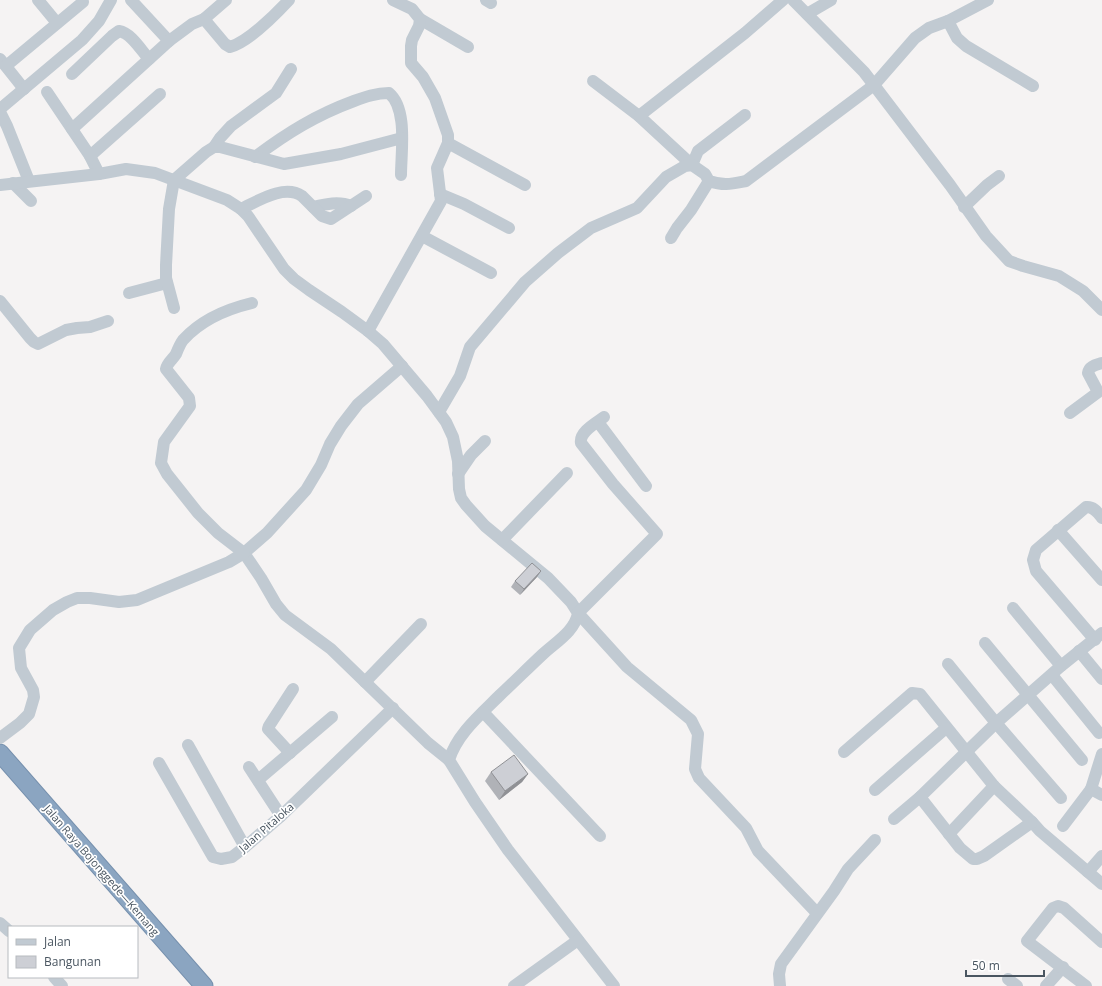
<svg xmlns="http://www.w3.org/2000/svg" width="1102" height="986" font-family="'Open Sans',sans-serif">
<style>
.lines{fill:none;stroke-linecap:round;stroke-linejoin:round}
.highway-casing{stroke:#7690ad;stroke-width:19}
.minor{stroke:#c1cad2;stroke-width:12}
.highway{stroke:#8ba5c1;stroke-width:17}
.wall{fill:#b0b2b7}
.shaded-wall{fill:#909195}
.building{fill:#cdcfd5;stroke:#909195}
.labels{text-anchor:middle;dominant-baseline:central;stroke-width:3.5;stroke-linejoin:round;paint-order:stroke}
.street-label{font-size:11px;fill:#4a5661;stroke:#fff}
</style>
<rect width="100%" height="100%" fill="#f5f3f3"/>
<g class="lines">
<!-- highway casing -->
<g class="highway-casing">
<path id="highway" d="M0,753L204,986"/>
</g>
<!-- minor -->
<g class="minor">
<path d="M38,0L57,23"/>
<path d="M131,0L169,41"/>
<path d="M486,0L491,3"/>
<path d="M793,0L864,72L950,185L986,236L1009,261L1023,266L1059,276L1083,291L1102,310"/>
<path d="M807,14L831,0"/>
<path d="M204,19L226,0"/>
<path d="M420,19L468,47"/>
<path d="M948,21L988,0"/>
<path d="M0,59L24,89"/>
<path d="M6,66L83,2"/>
<path d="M72,74L112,36L119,31C131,33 141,50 149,59"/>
<path d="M593,81L639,116L692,165L698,151L745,115"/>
<path d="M47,92L90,156L99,174"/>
<path d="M0,109L82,40L99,21L111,0"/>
<path d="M0,112L7,126L29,181"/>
<path d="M639,116L745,33L783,0"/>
<path d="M72,129L169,41L192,24L204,19L225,44L230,47C248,42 276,14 289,0"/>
<path d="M448,143L525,185"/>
<path d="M214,147L220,138L231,126L276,93L291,69"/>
<path d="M90,156L160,94"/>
<path d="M255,157C287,133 316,115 354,101C365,97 376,93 389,93C408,109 401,152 401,175"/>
<path d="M13,183L31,201"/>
<path d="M0,185L99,174L126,169L155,173L227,200L241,209L248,216L284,269L294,279L309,290L342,312L368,331L383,344L427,396L446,422L453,437L458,461L459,489L461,498L466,505L485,526L548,578L571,602L578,613C575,631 556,642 543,654C528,668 514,682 499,696C480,715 457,734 449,760L475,802L508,850L614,986"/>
<path d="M440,194L464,204L509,228"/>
<path d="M313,207C326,204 339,201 351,206"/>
<path d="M964,207L987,185L999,176"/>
<path d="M241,209C258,201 284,184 302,196L322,216L331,219L366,196"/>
<path d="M422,236L491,273"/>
<path d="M671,238L677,228L691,210L709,181"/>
<path d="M129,293L167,283"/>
<path d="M0,301L30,338L34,342L38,344L66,330L77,328L90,327L108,321"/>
<path d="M174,308L166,278V265L169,209L174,180L206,152L214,147H220L284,164L341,154L402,138"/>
<path d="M368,331L441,201L437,168L448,143V135L435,98L423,77L411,63V46L412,40L419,26L420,19L412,9L393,0"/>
<path d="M402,366L358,404L341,426L330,444L321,465L306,490L267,533L244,553L261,578L276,604L285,615L331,649L428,743L449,760"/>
<path d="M439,412L460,376L470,347L525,282L558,253L591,228L637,208L666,177L685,166L692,165L705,174L709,181C724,186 731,184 746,181L874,85L915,38L929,28L948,21L957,38L966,46L1033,86"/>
<path d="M1070,413L1097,393V390L1088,373C1089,366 1096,365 1102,363"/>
<path d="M604,417C596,423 579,432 581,443L613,484L657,534L578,613L627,667L691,720L698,734L695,769L699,778L746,828L758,851L817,913"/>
<path d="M598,422L646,486"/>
<path d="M458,474L471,455L485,441"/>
<path d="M1058,530L1102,580"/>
<path d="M502,540L567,473"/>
<path d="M1013,608L1061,666"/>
<path d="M1095,640L1036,571L1033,560L1036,550L1086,507C1094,506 1098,513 1102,518"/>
<path d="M985,643L1082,760"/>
<path d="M1079,651L1102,679"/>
<path d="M948,664L996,723L1061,798"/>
<path d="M1052,675L1099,733"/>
<path d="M365,682L421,624"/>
<path d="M483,712L600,836"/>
<path d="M0,738L20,723L29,714L34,697L33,690L21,668L19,648L30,630L53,610L67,602L77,598H90L119,602L137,600L229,562L244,553L218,533L198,513L167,474L161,463L164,442L190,406L189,398L166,369C167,363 173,359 176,354C178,349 180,344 183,340C201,320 227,309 252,303"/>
<path d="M188,745L245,847"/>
<path d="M844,752L912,693L920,694L994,786L1032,822L1040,831L1102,884"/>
<path d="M290,753L268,729L269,726L293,689"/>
<path d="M159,763L213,857L221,859L232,857L245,847L281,816L393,708"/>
<path d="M249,767L281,816"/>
<path d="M258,780L332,717"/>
<path d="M1091,789L1102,754"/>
<path d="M875,790L946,728"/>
<path d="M920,797L960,848L973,859H977L984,856L1032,822"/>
<path d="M894,819L920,797L996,723L1061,666L1102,633"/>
<path d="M1063,826L1091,789L1102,795"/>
<path d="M949,834L994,786"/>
<path d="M1088,872L1102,856"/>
<path d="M0,923L9,931"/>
<path d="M54,977L62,986"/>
<path d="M1008,979L1017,986"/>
<path d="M514,986L578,940"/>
<path d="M780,986L779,974L781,964L834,891L848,869L875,840"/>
<path d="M1046,986L1063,967"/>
<path d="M1086,986L1027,941L1053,908L1058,906L1064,908L1102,942"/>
</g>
<!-- highway -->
<use href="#highway" class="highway"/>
</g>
<!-- wall -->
<g class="wall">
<path d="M537,577L520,595L511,587L515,581Z"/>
<path d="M491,772L528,774L522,782L499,800L485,781Z"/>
</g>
<!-- shaded-wall -->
<g class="shaded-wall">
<path d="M541,571L537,577L520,595L524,589Z"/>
<path d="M528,774L522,782L499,800L505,791Z"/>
</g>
<!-- building -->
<g class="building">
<path d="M532,563L541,571L524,589L515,581Z"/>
<path d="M514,755L528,774L505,791L491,772Z"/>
</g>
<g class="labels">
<!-- street labels -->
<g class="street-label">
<text transform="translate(266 827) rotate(-41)">Jalan Pitaloka</text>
<text transform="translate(102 870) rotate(49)">Jalan Raya Bojonggede—Kemang</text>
</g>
</g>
<!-- legend -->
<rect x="8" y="926" width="130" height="52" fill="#ffffff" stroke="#b7bbc0"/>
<rect x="16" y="939" width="20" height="6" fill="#c1cad2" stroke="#b7bbc0"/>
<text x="44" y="946" font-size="12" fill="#4a5661">Jalan</text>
<rect x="16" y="956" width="20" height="12" fill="#cdcfd5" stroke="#b7bbc0"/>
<text x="44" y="966" font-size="12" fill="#4a5661">Bangunan</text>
<!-- scale -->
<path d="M966 970v6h78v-6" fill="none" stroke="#4a5661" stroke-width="2"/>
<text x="972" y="970" font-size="12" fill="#4a5661" stroke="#ffffff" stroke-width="3" paint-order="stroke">50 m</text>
</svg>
